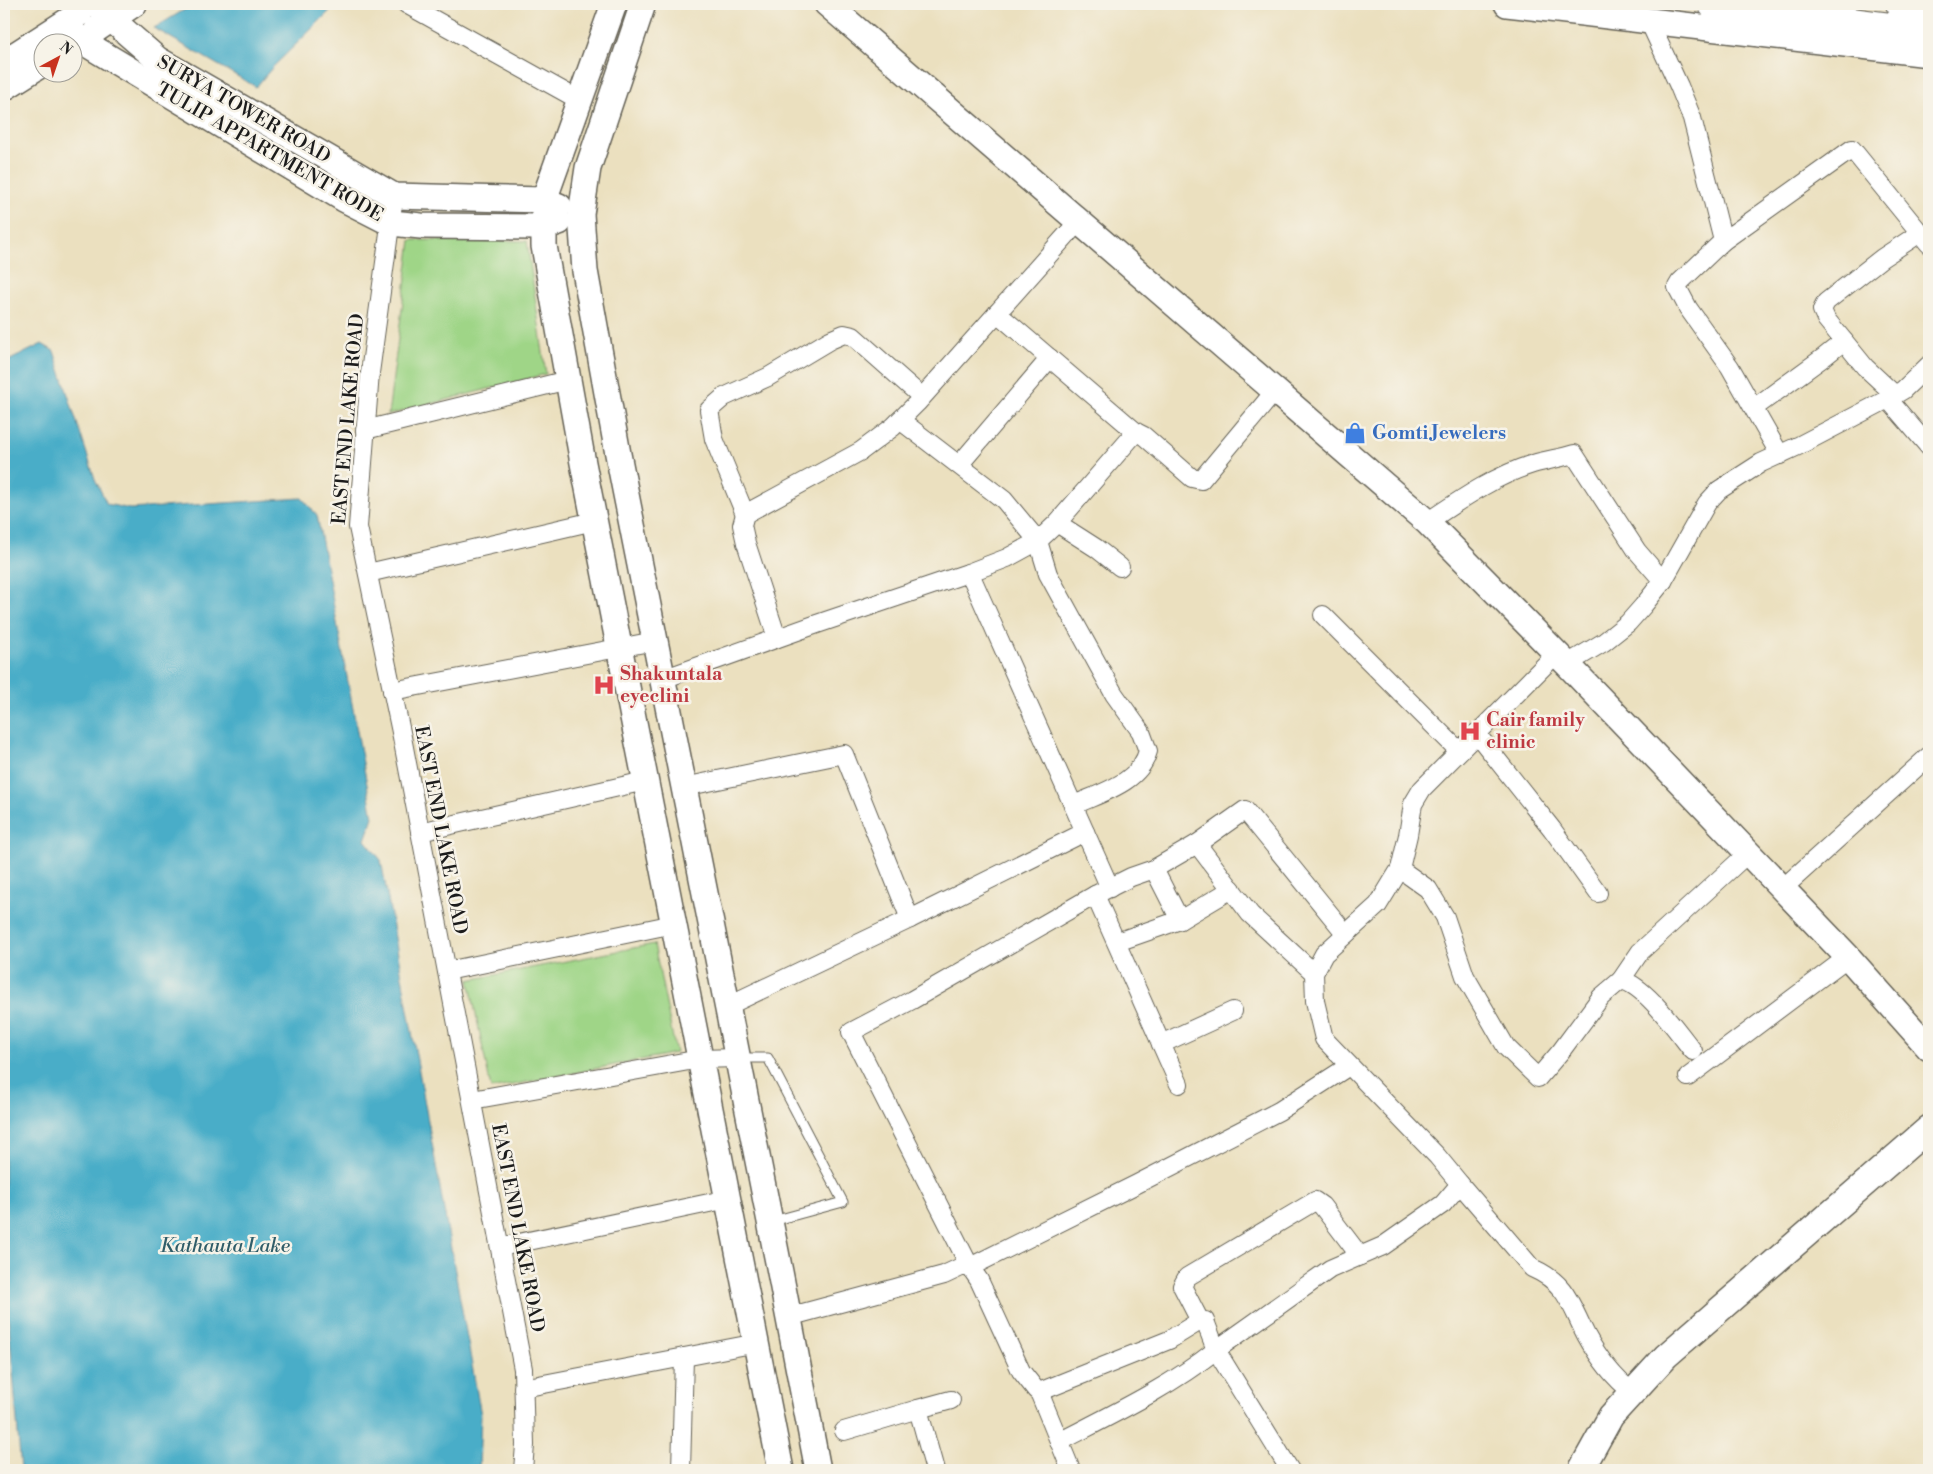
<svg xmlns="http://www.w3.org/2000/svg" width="1933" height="1474" font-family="'Libre Bodoni',serif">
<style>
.green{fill:#9fd587;stroke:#5e7852}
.water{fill:#49adc8;stroke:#326472}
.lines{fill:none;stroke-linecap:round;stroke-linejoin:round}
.lane-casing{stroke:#646155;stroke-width:11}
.street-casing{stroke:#646155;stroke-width:20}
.secondary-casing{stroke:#646155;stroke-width:28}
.highway-casing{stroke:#646155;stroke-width:30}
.lane{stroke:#fff;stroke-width:9}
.street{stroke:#fff;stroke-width:18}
.secondary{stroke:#fff;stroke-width:25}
.highway{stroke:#fff;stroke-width:28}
.labels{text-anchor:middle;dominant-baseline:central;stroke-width:5;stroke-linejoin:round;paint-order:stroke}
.street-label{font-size:19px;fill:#1c1c1c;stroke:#f7f3e8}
.shop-label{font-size:19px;font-weight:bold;fill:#366cbe;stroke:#f7f3e8;text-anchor:start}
.health-label{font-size:19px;font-weight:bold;fill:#be3a42;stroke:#f7f3e8;text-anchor:start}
.water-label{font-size:20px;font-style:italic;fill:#305d69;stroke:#f7f3e8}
</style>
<rect width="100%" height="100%" fill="#f7f3e8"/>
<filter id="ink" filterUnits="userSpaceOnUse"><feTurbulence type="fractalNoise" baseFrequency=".02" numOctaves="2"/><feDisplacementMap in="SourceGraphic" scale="10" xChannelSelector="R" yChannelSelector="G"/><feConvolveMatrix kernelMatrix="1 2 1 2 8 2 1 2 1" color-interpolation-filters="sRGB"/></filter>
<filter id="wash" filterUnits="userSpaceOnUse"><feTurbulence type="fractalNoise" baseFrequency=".0096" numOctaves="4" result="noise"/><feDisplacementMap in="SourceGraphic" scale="20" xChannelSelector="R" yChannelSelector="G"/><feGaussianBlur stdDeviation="1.12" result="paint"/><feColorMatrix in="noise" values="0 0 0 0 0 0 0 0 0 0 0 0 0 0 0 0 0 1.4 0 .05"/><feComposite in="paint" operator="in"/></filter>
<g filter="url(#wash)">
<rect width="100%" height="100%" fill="#ebe0bf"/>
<!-- green -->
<g class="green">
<path d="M411,240L527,241L546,374L388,415Z"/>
<path d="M654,944L676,1053L491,1089L469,980Z"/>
</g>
<!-- water -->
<g class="water">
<path d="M194,4H337L272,68L256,87L154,28Z"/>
<path d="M42,344L54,351L95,479L107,504L130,509L302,498L317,515L373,817L365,840L381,860L481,1415L479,1470H21L9,1325L4,1297V363Z"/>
</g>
</g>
<g filter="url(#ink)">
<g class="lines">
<!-- lane casing -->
<g class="lane-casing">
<path id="lane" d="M739,1058H768L843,1202L773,1221"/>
</g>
<!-- street casing -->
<g class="street-casing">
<g id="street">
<path d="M406,4L579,100"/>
<path d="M1649,21L1679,86L1692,118L1723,241L1852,149L1929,244"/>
<path d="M394,196L370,373L358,527L402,737L523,1369L525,1445L523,1470"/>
<path d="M1723,241L1680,282L1677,287L1688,308L1730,367L1780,455"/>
<path d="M997,313L1136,432"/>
<path d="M1895,395L1865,367L1826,319L1822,310L1826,302L1882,258L1920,233"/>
<path d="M1888,399L1929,447"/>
<path d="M1754,408L1824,357L1844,341"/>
<path d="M900,420L1004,500L1038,541L1048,574L1114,694L1141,732L1148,751C1140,783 1100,793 1074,805"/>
<path d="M365,430L568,380"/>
<path d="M959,465L1050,358"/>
<path d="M745,514L714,439L709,410L724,397L768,377L830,340L844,334L853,336L922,397"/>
<path d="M1427,522C1460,500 1494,476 1533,464C1546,460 1561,458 1574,454L1637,551L1663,581"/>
<path d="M1057,523L1096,548L1120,567"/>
<path d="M368,573L594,521"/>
<path d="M968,573L1007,558L1038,541L1057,523L1136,432L1144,436L1192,478L1201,480L1275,391"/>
<path d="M1323,615L1459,751"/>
<path d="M777,638L746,543L742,525L745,514L861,451L893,427L917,403L1079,221"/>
<path d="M1567,664L1604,642L1628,623L1643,606L1663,581L1707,503L1719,490L1761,463L1798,446L1888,399L1903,390L1929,365"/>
<path d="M663,679L817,624L968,573L971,576L1110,888"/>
<path d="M392,691L655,641"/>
<path d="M1476,733L1552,829L1598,893"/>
<path d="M684,787L844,754L910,919L1085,832"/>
<path d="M420,832L645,781"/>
<path d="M1197,844L1250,914L1314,973"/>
<path d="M1154,869L1180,920"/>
<path d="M1400,869L1428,889L1445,917L1465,976L1506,1047L1538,1078L1561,1051L1601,997L1621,980C1645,985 1677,1031 1693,1051"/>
<path d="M1782,889L1929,756"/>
<path d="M1095,895L912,1000L851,1032L970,1267L1137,1184L1279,1111L1349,1066"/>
<path d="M1117,942L1180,920L1232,889"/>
<path d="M447,971L674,924"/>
<path d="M1621,980L1640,952L1748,853"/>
<path d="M727,1006L910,919"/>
<path d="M1161,1044L1233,1011"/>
<path d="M1688,1077L1848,957"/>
<path d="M1179,1084L1095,895L1131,877L1154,869L1197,844L1245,810L1346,934"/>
<path d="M472,1100L700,1059L737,1058"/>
<path d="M1460,1184L1437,1156L1324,1039L1315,1001L1314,973L1324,954L1378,905L1400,869L1408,835L1413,804L1422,789L1557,653"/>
<path d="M500,1247L728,1199"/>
<path d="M788,1317L944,1275L961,1267H970L979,1280L1021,1371L1036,1390L1039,1392L1169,1340L1200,1321H1205L1216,1350L1330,1269L1383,1246L1443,1204L1460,1184L1532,1268C1567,1283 1570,1304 1586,1335C1598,1357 1613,1377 1632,1392"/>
<path d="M1200,1321L1182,1286L1187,1277L1315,1201L1322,1206L1360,1256"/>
<path d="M523,1388L757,1343"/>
<path d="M1039,1392L1071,1470"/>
<path d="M918,1409L951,1400"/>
<path d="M844,1431L918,1409L935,1470"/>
<path d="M1059,1442C1113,1414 1168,1388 1216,1350L1290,1470"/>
<path d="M681,1470L684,1357"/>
</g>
</g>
<!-- secondary casing -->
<g class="secondary-casing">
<g id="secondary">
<path d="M96,4L111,19L157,59L394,196L544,200L559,206"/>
<path d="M614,4L544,200V246L583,463L781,1470"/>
<path d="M643,4L588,168L581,214L585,271L618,454L780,1272L818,1470"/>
<path d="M827,4L1427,522L1567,664L1848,957L1929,1048"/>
<path d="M1507,4L1929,54"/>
<path d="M66,23L80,40L344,199L391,223L421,226L544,227L559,222"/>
<path d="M97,29L134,4"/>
<path d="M4,62L80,13"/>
<path d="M4,88L42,64"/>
<path d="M1581,1470L1611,1416L1666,1356L1929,1128"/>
</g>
</g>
<!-- highway casing -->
<g class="highway-casing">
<g id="highway">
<path d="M1712,4L1929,32"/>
<path d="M1900,4L1929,7"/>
</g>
</g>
<!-- lane -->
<use href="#lane" class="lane"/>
<!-- street -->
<use href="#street" class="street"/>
<!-- secondary -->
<use href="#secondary" class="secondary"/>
<!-- highway -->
<use href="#highway" class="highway"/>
</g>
</g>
<!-- icons -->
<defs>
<g id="shop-bare" transform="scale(1.725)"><path d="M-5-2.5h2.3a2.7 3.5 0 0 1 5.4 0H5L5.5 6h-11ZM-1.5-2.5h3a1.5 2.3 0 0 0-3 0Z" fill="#3f7fe0" stroke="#f7f3e8" stroke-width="2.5" paint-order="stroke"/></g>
<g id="hospital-bare" transform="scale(1.725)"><path d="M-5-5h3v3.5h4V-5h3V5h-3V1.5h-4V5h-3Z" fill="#e0444e" stroke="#f7f3e8" stroke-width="2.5" paint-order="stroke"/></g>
</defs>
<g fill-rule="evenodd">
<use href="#shop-bare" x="1355" y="433"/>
<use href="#hospital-bare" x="604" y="685"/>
<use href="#hospital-bare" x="1470" y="731"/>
</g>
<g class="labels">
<!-- street labels -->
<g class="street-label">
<text transform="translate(244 109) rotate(30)">SURYA TOWER ROAD</text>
<text transform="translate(270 152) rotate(30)">TULIP APPARTMENT RODE</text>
<text transform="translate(348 419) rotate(-85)">EAST END LAKE ROAD</text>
<text transform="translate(441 830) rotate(79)">EAST END LAKE ROAD</text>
<text transform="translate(518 1228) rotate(79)">EAST END LAKE ROAD</text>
</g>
<!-- shop labels -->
<g class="shop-label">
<text x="1372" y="433">Gomti Jewelers</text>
</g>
<!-- health labels -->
<g class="health-label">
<text x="620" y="674">Shakuntala<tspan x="620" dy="22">eyeclini</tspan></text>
<text x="1486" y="720">Cair family<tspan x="1486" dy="22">clinic</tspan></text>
</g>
<!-- water labels -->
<g class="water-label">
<text x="225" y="1246">Kathauta Lake</text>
</g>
</g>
<!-- margin -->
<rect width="1933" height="1474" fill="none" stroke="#f7f3e8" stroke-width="20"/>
<!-- north arrow -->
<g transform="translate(58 58) rotate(40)"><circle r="24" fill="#f7f3e8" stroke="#9f9d96"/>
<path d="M0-4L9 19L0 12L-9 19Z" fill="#c8321e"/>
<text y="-8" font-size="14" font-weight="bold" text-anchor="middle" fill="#1c1c1c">N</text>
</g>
</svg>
